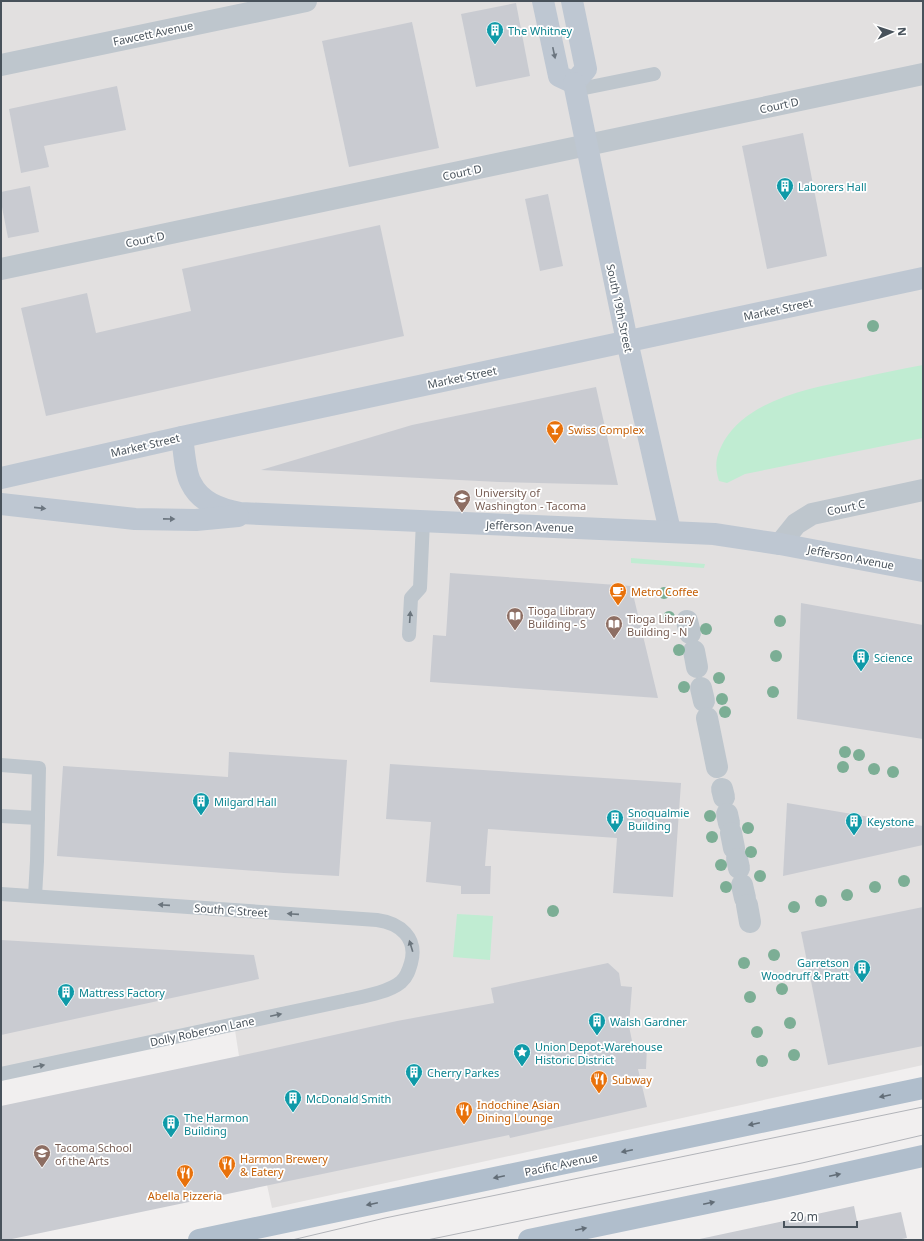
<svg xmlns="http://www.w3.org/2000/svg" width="924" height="1241" font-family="'Noto Sans',sans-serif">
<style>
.education{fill:#e2e0e0}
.green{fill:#c0ecd2}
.building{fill:#c9cbd1}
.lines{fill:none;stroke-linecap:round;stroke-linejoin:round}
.lane{stroke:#bec6cd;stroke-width:14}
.street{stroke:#bec6cd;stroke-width:22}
.secondary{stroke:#bec7d2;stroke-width:22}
.primary{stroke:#b0becc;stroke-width:22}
.tram{stroke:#b2b4b9;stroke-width:1}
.tree{fill:#7cae95}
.oneway{fill:#6b757f}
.oneway2{fill:#6b757d}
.oneway3{fill:#626d77}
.labels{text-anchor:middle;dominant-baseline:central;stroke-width:3.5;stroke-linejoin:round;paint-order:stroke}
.culture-label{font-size:11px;fill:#0d838f;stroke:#fff;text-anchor:start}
.street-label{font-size:11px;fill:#48525b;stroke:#fff}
.food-label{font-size:11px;fill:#c56008;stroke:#fff;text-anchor:start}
.education-label{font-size:11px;fill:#785e54;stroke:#fff;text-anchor:start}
</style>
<rect width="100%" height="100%" fill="#f1efef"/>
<!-- education -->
<path class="education" d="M1,1H923V1065L272,1208L239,1056L234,1024L1,1074Z"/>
<!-- green -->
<g class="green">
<path d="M923,365V438L745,474L727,483L719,481C714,465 716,456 724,441C749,399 811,388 855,379C877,374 900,369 923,365Z"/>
<path d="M631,558L705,564L704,568L631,563Z"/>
<path d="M457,914L493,916L490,960L453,957Z"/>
</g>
<!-- building -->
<g class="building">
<path d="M516,3L530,76L476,87L461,14Z"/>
<path d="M412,22L439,148L349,167L322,41Z"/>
<path d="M117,86L126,130L44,146L49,167L21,173L9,109Z"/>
<path d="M803,133L827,256L767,269L742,146Z"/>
<path d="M30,186L39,232L8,238L1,202V192Z"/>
<path d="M548,194L563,266L540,271L525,199Z"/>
<path d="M380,225L404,336L46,416L21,308L87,293L96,333L191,311L182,269Z"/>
<path d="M596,387L618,485L499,482L261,470L412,425Z"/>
<path d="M450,573L631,586L658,698L430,682L433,635L446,636Z"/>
<path d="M801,603L923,625V739L797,719Z"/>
<path d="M229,752L347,760L339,876L284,873L57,856L63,766L228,777Z"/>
<path d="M390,764L681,783L673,897L613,893L617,838L488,829L485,866H491L490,894H461V886L426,882L431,822L386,819Z"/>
<path d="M787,803L923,826V845L783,876Z"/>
<path d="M923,907V1046L828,1065L801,932Z"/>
<path d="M1,940L254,955L259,979L1,1035Z"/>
<path d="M608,963L619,973L621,986L632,987L629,1026L633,1046L647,1047L646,1069H638L647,1107L510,1138L509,1135L7,1240H1V1106L239,1056L397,1021L494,1003L491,988Z"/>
<path d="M854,1206L857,1221L901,1212L907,1238L896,1240H695Z"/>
</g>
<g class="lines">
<!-- lane -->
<g class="lane">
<path d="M575,90L654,74"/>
<path d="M409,635L411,598L420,588L423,521"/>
<path d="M1,765L39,768L37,861L35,896"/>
<path d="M1,816L38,818"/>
<path d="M1,894L377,920C400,923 418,938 411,963C409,970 407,977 401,982C388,993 360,997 343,1001L1,1074"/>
</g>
<!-- street -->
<g class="street">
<path d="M1,65L306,1"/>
<path d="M1,269L923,74"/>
<path d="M780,544L796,524L812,514L923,490"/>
<path d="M687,621L690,633"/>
<path d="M694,651L697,667"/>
<path d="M701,688L704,701"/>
<path d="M707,718L717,767"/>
<path d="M722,789L724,797"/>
<path d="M727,814L729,823"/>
<path d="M731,833L734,848"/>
<path d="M737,859L739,868"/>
<path d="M742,885L745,898"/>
<path d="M747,905L750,922"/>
</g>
<!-- secondary -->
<g class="secondary">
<path d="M543,1L559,76L574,83"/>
<path d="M572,1L586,69L574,83"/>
<path d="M574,83L627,341L670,531"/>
<path d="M182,437C184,449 185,473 191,483C200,502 220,509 240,513L714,534L780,544L923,571"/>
<path d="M1,478L182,437L923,278"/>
<path d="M1,504L135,519L196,520L238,516"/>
</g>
<!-- primary -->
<g class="primary">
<path d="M199,1240L923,1088"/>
<path d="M529,1240L774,1189L923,1156"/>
</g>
<!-- tram -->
<g class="tram">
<path d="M292,1240L385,1218L923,1107"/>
<path d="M427,1240L802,1163L923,1135"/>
</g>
</g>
<!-- trees -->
<g class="tree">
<circle cx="873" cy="326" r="6"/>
<circle cx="664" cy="593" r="6"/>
<circle cx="669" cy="617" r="6"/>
<circle cx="780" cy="621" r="6"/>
<circle cx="706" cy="629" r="6"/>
<circle cx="679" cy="650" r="6"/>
<circle cx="776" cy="656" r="6"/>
<circle cx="719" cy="678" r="6"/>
<circle cx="684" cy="687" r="6"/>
<circle cx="773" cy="692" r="6"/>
<circle cx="722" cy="699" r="6"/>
<circle cx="725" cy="712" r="6"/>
<circle cx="845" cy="752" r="6"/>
<circle cx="859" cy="755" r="6"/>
<circle cx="843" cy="767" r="6"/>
<circle cx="874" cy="769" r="6"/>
<circle cx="893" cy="772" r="6"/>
<circle cx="710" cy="816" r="6"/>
<circle cx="748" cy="828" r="6"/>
<circle cx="712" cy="837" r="6"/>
<circle cx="751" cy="852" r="6"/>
<circle cx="721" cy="865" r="6"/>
<circle cx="760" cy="876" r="6"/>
<circle cx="904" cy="881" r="6"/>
<circle cx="726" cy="887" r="6"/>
<circle cx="875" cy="887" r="6"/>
<circle cx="847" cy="895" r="6"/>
<circle cx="821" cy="901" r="6"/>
<circle cx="794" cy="907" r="6"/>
<circle cx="553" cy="911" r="6"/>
<circle cx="774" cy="955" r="6"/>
<circle cx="744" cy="963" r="6"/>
<circle cx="782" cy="989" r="6"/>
<circle cx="750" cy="997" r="6"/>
<circle cx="790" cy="1023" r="6"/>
<circle cx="757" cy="1032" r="6"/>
<circle cx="794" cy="1055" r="6"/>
<circle cx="762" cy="1061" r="6"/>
</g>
<!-- one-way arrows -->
<defs><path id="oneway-solid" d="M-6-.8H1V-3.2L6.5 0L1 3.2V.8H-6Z"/></defs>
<g class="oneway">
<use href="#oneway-solid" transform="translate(554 53) rotate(78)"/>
<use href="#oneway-solid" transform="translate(40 508) rotate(6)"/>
<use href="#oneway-solid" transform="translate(169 519) rotate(1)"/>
</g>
<g class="oneway2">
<use href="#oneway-solid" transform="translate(410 617) rotate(-86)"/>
<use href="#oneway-solid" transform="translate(164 905) rotate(-176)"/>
<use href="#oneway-solid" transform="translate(293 914) rotate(-176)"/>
<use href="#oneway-solid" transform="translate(411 946) rotate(-107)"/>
<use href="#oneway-solid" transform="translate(276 1015) rotate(-12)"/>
<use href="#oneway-solid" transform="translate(39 1066) rotate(-12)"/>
</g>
<g class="oneway3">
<use href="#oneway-solid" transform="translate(885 1096) rotate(168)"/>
<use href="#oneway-solid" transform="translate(754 1124) rotate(168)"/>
<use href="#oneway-solid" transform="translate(627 1151) rotate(168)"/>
<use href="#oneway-solid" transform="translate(835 1175) rotate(-12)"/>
<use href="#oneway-solid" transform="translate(499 1177) rotate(168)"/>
<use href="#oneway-solid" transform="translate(709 1203) rotate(-12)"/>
<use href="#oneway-solid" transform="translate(372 1204) rotate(168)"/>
<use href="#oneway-solid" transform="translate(581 1229) rotate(-12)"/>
</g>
<!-- icons -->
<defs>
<g id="building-pin" transform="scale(0.9)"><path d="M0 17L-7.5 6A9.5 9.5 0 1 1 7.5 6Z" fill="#0f9aa8" stroke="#fff"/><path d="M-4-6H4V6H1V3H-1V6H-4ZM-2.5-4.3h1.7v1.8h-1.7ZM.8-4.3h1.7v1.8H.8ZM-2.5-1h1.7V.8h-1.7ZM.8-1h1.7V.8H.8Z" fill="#fff"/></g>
<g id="bar-pin" transform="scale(0.9)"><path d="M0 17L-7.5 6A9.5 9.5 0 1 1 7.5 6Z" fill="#e8710a" stroke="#fff"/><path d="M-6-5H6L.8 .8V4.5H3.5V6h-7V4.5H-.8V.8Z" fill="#fff"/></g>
<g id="university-pin" transform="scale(0.9)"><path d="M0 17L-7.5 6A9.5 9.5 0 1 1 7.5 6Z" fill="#8d6e63" stroke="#fff"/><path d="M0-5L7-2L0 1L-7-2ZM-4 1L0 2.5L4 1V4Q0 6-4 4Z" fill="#fff"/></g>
<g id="cafe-pin" transform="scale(0.9)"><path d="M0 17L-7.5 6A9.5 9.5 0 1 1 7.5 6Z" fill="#e8710a" stroke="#fff"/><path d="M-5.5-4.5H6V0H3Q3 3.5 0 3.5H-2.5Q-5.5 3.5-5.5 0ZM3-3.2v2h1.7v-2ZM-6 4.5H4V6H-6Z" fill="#fff"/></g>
<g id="library-pin" transform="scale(0.9)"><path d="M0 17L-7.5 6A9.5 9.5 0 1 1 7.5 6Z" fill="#8d6e63" stroke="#fff"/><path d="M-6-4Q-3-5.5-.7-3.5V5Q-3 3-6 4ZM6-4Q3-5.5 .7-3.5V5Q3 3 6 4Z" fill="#fff"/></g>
<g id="sight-pin" transform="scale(0.9)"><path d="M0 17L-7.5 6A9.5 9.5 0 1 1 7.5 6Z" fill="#0f9aa8" stroke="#fff"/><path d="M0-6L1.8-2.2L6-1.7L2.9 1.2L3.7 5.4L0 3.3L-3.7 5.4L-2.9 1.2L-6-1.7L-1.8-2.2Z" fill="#fff"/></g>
<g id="restaurant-pin" transform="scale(0.9)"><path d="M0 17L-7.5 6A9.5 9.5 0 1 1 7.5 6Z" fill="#e8710a" stroke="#fff"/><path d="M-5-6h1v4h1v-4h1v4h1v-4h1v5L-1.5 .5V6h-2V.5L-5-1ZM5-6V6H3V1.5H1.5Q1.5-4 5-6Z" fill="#fff"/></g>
<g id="school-pin" transform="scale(0.9)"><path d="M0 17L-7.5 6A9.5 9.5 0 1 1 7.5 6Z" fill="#8d6e63" stroke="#fff"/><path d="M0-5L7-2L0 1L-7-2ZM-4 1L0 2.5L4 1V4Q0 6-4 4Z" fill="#fff"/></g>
</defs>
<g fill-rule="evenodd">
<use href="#building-pin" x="495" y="30"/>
<use href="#building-pin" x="785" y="186"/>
<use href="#bar-pin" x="555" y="429"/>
<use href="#university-pin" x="462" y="498"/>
<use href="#cafe-pin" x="618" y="591"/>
<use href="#library-pin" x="515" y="616"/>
<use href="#library-pin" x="614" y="624"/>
<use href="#building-pin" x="861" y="657"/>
<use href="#building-pin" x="201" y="801"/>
<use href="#building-pin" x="615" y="818"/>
<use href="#building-pin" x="854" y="821"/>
<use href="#building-pin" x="862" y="968"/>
<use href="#building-pin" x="66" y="992"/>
<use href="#building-pin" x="597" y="1021"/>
<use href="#sight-pin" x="522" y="1052"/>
<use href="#building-pin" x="414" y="1072"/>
<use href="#restaurant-pin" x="599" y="1079"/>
<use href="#building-pin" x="293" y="1098"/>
<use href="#restaurant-pin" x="464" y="1110"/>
<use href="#building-pin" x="171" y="1123"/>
<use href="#school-pin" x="42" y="1153"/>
<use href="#restaurant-pin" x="227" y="1164"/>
<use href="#restaurant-pin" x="185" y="1173"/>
</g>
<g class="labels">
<!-- culture labels -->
<g class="culture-label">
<text x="508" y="30">The Whitney</text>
<text x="798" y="186">Laborers Hall</text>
<text x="874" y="657">Science</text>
<text x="214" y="801">Milgard Hall</text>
<text x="628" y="812">Snoqualmie<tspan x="628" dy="13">Building</tspan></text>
<text x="867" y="821">Keystone</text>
<text x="849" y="962" text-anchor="end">Garretson<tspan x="849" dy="13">Woodruff &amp; Pratt</tspan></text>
<text x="79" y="992">Mattress Factory</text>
<text x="610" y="1021">Walsh Gardner</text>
<text x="535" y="1046">Union Depot-Warehouse<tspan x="535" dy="13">Historic District</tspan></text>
<text x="427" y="1072">Cherry Parkes</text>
<text x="306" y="1098">McDonald Smith</text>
<text x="184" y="1117">The Harmon<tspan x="184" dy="13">Building</tspan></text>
</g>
<!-- street labels -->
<g class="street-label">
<text transform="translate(153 33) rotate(-12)">Fawcett Avenue</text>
<text transform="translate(779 105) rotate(-12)">Court D</text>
<text transform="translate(462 172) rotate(-12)">Court D</text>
<text transform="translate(145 239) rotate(-12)">Court D</text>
<text transform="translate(620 308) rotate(78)">South 19th Street</text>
<text transform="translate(778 309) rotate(-12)">Market Street</text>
<text transform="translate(462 377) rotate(-12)">Market Street</text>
<text transform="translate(145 445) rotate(-13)">Market Street</text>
<text transform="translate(846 507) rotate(-12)">Court C</text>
<text transform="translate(530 526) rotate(2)">Jefferson Avenue</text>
<text transform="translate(851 557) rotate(11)">Jefferson Avenue</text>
<text transform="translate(231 910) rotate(4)">South C Street</text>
<text transform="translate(202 1031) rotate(-12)">Dolly Roberson Lane</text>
<text transform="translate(561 1164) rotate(-12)">Pacific Avenue</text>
</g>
<!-- food labels -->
<g class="food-label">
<text x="568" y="429">Swiss Complex</text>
<text x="631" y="591">Metro Coffee</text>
<text x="612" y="1079">Subway</text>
<text x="477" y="1104">Indochine Asian<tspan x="477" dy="13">Dining Lounge</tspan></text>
<text x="240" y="1158">Harmon Brewery<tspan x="240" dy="13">&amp; Eatery</tspan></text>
<text x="185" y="1195" text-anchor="middle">Abella Pizzeria</text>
</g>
<!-- education labels -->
<g class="education-label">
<text x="475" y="492">University of<tspan x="475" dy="13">Washington - Tacoma</tspan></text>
<text x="528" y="610">Tioga Library<tspan x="528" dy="13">Building - S</tspan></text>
<text x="627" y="618">Tioga Library<tspan x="627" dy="13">Building - N</tspan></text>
<text x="55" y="1147">Tacoma School<tspan x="55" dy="13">of the Arts</tspan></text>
</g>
</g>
<!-- border -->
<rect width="924" height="1241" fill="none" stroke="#48525b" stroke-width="4"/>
<!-- north arrow -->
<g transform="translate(892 32) rotate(87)" stroke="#ffffff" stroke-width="3" paint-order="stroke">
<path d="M0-3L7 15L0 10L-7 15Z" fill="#48525b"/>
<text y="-6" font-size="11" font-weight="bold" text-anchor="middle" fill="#48525b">N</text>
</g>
<!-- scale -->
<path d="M784 1221v6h73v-6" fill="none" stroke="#48525b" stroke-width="2"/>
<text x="790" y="1221" font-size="12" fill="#48525b" stroke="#ffffff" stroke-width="3" paint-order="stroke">20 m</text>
</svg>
